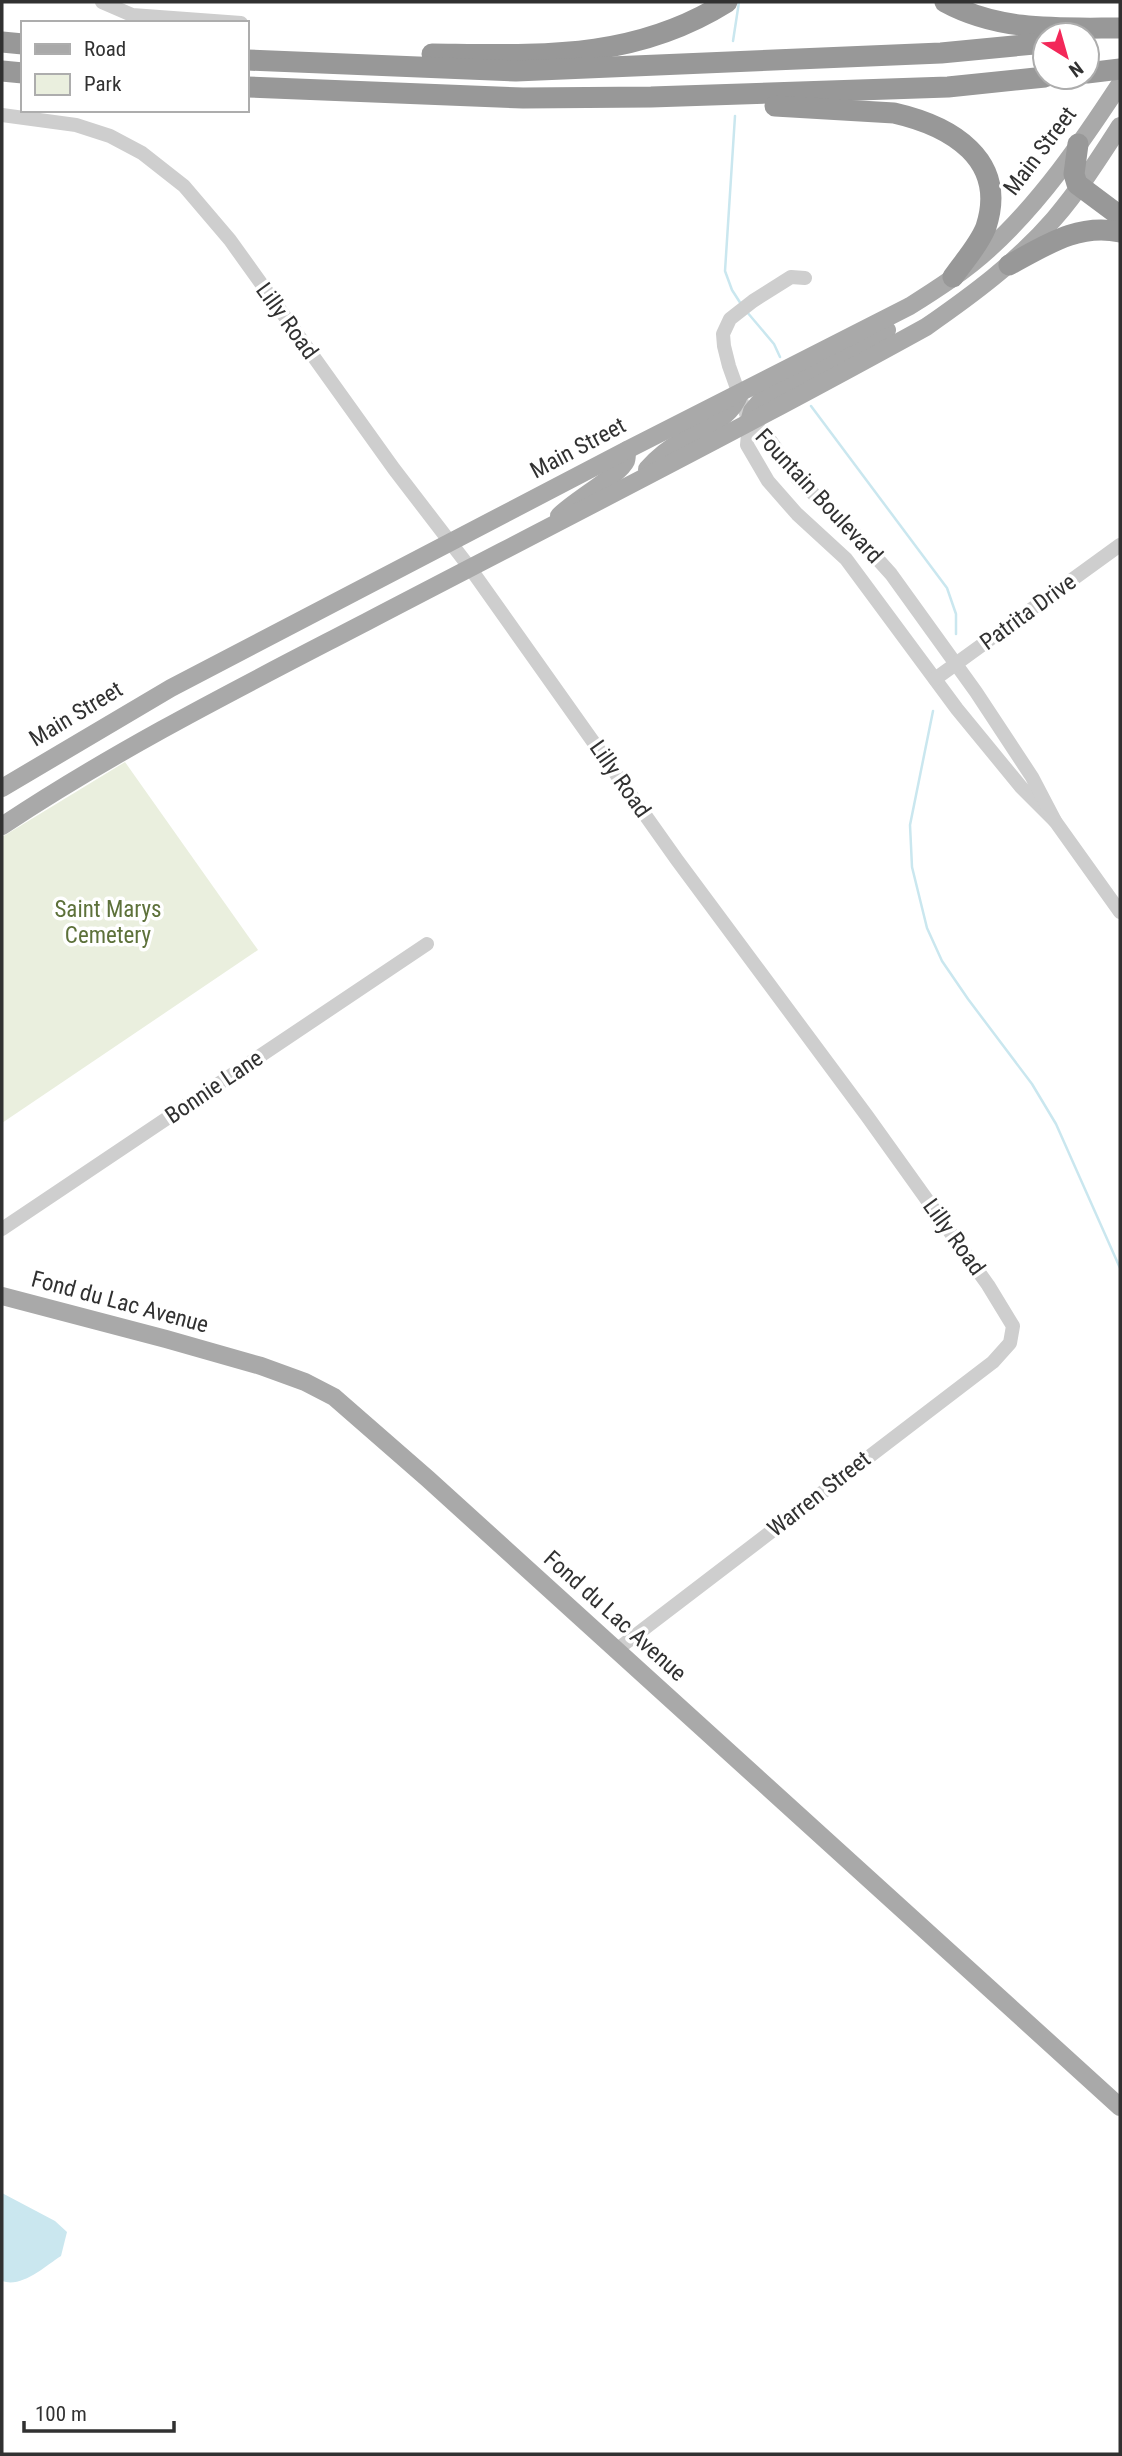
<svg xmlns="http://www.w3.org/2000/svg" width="1122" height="2456" font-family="'Roboto Condensed',sans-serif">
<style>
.green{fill:#eaefde}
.water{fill:#cae7ef}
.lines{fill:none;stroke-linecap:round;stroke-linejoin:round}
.stream{stroke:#cae7ef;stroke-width:2.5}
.minor{stroke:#cecece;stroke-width:14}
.major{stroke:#a9a9a9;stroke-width:18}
.highway{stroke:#989898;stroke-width:21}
.labels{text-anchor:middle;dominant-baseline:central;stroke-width:7;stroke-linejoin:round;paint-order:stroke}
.street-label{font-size:23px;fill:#313131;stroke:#fff}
.park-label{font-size:23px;fill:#5d713a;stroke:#fff}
</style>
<rect width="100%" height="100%" fill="#fff"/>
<!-- green -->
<path class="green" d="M125,762L258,950L2,1123V837Z"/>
<!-- water -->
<path class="water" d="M2,2193L55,2221L67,2232L61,2256C44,2267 22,2288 2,2281Z"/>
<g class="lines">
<!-- stream -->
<g class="stream">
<path d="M733,41L739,2"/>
<path d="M735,116L725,271L732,290L741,304"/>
<path d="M747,312L774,344L780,357"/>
<path d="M811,406L947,588L956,614V634"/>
<path d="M933,711L910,825L912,867L927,928L942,961L968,999L1032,1084L1056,1124L1120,1268"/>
</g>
<!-- minor -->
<g class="minor">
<path d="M102,2L132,15L241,23"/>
<path d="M2,115L76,125L110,136L142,153L184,186L230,240L394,469L470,568L677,860L867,1116L988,1285L1013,1326L1010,1343L993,1362L615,1651"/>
<path d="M805,278L791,277L753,301L730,319L723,334L724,346L729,366L749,422L747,445L768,481L797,514L846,559L957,709L1021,787L1055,821"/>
<path d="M749,422L765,433L797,478L855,534L891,574L976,692L1032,777L1055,821L1120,912"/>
<path d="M935,679L1120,545"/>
<path d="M2,1229L427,944"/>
</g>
<!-- major -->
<g class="major">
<path d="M749,422L752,411L762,399L887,330"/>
<path d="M647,469C657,458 669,448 682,441C704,427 731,420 740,393"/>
<path d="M559,516C573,501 620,475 626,461C627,458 627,454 627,450"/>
<path d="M2,788L171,688L627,450L910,306C937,289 965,271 989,249C1040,203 1082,142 1120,84"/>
<path d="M2,826C119,748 245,685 370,620C556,523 743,428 926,327C972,295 1017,262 1054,219C1079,190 1100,157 1120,126"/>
<path d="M2,1296L166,1339L261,1366L305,1382L334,1397L428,1479L1120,2107"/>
</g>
<!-- highway -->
<g class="highway">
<path d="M945,2C1000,32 1061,28 1120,28"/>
<path d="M2,42L23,44"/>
<path d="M432,54C539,55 633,61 727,2"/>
<path d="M247,60L516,71L941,53L1045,43"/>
<path d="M2,71L23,73"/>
<path d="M1087,73L1120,69"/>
<path d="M247,87L523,98L651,97L948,87L1045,77"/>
<path d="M775,106L894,113C951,126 1008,159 986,227C979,245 964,261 953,277"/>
<path d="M1078,144L1074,174L1077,184L1120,216"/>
<path d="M1009,265C1045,246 1077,223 1120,232"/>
</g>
</g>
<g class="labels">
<!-- street labels -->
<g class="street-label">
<text transform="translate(1040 151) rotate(-53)">Main Street</text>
<text transform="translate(287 321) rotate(54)">Lilly Road</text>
<text transform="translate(578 448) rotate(-28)">Main Street</text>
<text transform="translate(819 496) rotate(47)">Fountain Boulevard</text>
<text transform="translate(1028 612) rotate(-36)">Patrita Drive</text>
<text transform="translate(76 714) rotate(-31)">Main Street</text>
<text transform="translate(620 779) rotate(55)">Lilly Road</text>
<text transform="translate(214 1087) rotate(-34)">Bonnie Lane</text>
<text transform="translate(954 1237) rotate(54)">Lilly Road</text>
<text transform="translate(120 1302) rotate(15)">Fond du Lac Avenue</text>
<text transform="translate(819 1494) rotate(-38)">Warren Street</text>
<text transform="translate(615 1616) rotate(42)">Fond du Lac Avenue</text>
</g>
<!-- park labels -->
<g class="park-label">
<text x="108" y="909">Saint Marys<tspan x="108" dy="26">Cemetery</tspan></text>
</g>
</g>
<!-- border -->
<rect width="1122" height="2456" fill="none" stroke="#313131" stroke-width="7"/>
<!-- legend -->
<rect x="21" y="21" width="228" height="91" fill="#ffffff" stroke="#adadad" stroke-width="2"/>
<rect x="35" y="44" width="35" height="10" fill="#a9a9a9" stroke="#adadad" stroke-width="2"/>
<text x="84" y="56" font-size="21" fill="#313131">Road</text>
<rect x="35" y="74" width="35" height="21" fill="#eaefde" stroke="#adadad" stroke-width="2"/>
<text x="84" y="91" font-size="21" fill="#313131">Park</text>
<!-- north arrow -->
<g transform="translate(1066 56) rotate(143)"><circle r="33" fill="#ffffff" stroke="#adadad" stroke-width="2"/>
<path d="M0-5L12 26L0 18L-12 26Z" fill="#f32859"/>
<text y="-10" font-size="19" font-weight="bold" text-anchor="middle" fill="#313131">N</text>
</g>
<!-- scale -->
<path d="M24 2421v10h150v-10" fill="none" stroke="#313131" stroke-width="3.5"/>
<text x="35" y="2421" font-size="21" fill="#313131" stroke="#ffffff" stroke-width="5" paint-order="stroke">100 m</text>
</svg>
